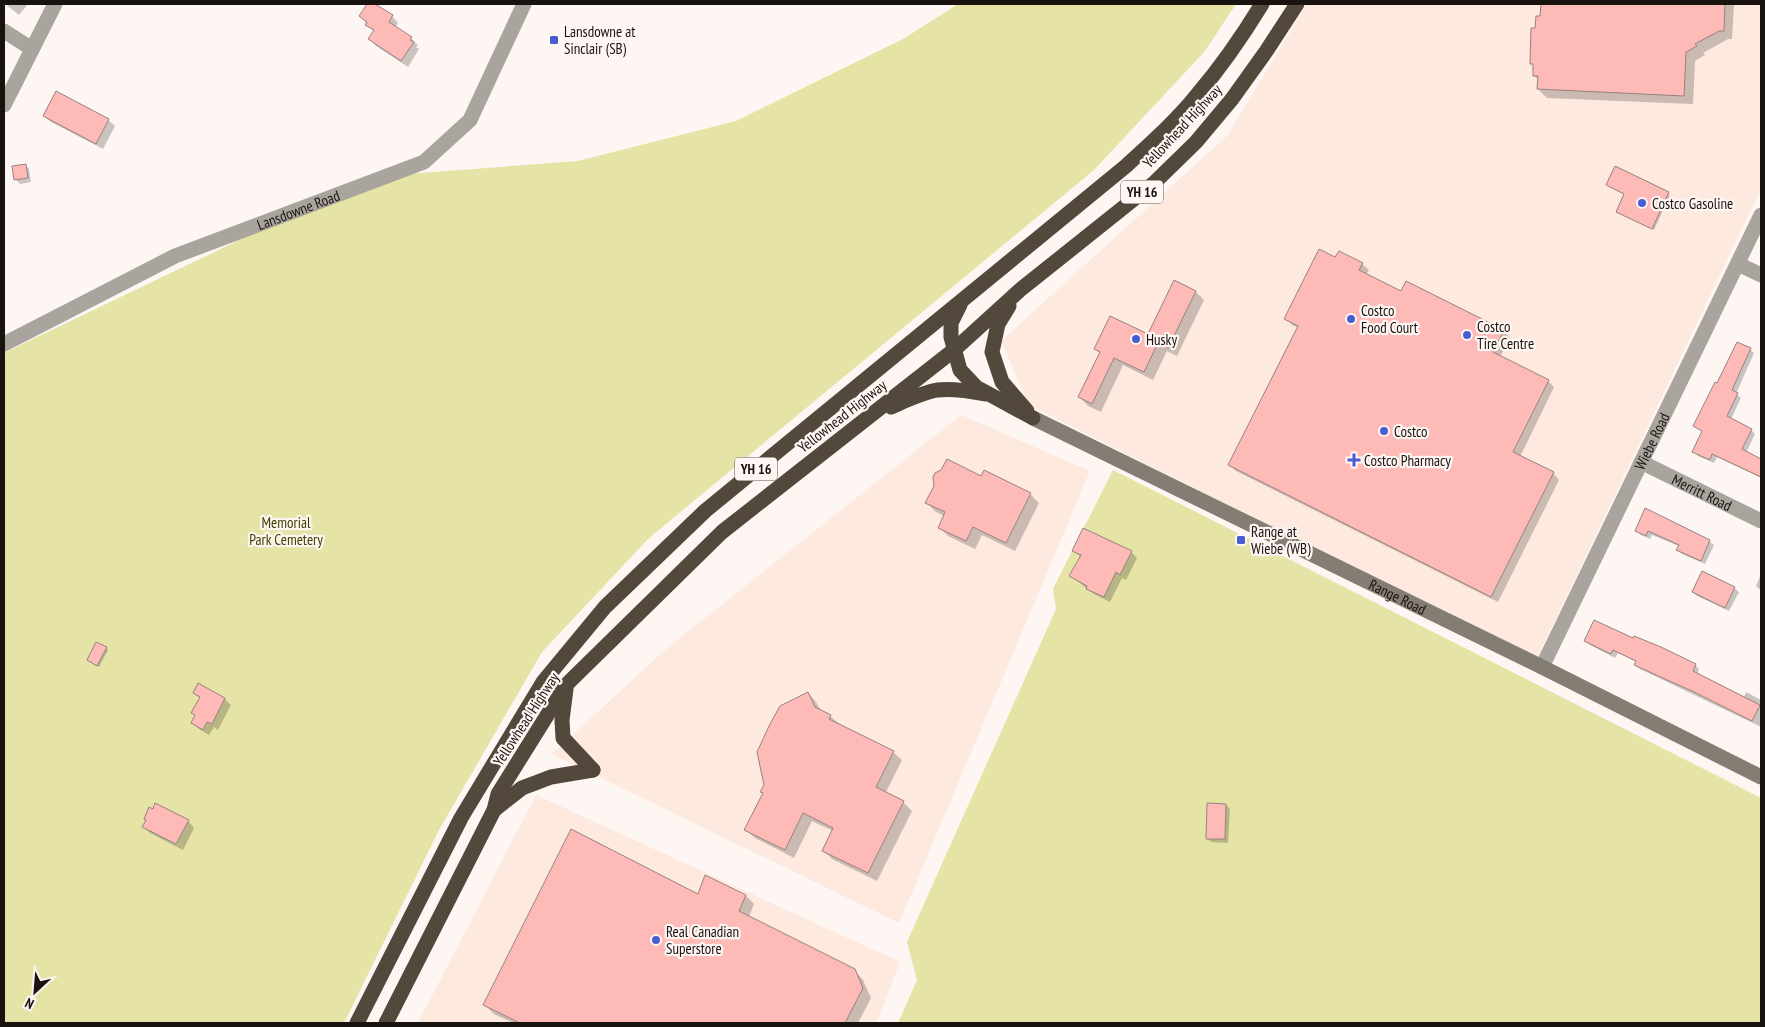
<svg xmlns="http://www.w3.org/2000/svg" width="1765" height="1027" font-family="'PT Sans Narrow',sans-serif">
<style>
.built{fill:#fde9de}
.green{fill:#e5e3a6}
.shadow{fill:#0003}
.building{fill:#febab6;stroke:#968281}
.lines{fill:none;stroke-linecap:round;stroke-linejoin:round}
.street{stroke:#a9a59e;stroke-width:15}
.secondary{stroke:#837d73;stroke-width:15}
.highway{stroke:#52493c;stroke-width:15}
.poi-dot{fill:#495cd1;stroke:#fdf6f2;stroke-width:2}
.labels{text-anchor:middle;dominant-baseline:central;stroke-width:4.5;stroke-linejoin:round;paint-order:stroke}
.shield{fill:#fdf6f2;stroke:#5d5754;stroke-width:1}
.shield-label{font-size:14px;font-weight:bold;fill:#191310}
.poi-label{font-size:15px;fill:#191310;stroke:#fdf6f2;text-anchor:start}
.street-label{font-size:15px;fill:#191310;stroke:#fdf6f2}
.park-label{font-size:15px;fill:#444101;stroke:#fdf6f2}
</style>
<rect width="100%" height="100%" fill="#fdf6f2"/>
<!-- built -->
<g class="built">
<path d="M1307,4H1761V189L1536,660L1029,405L1001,341L1228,135Z"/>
<path d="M961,415L1090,471L899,923L552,754L666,649Z"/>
<path d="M536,795L900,962L876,1023H418Z"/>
</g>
<!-- green -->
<g class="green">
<path d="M958,4H1236L1205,51L1094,170L649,538L542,652L439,830L344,1023H4V353L281,220L407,174L578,161L736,121L903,39Z"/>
<path d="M1113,470L1761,798V1023H898L917,980L907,942L1056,609L1053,589Z"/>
</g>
<!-- shadow -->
<g class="shadow">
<path d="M5,4H28L19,15Z"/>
<path d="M368,4H372L392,16L398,23L395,28L411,38L418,45L416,47L419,49L408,67L376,46L370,39L374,32L360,16Z"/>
<path d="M1542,4H1734L1732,39H1728L1703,53L1705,55L1695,61L1693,104L1547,98L1538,89L1539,80L1534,76L1535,67L1531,63L1536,30L1542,18Z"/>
<path d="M44,116L108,120L115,126L103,149L51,122Z"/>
<path d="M25,165L29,169L31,182L20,184L16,180L14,167Z"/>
<path d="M1616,168L1670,195L1654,230L1619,213L1625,194L1607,185Z"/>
<path d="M1336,259L1362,264L1369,270L1366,275L1402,293L1407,283L1504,331L1510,338L1500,357L1548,381L1554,387L1520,457L1553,473L1559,480L1498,602L1236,471L1230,465L1298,328L1292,325L1286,318Z"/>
<path d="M1196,292L1204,300L1177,356L1167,351L1153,380L1123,365L1101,412L1088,406L1080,397L1101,354L1096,349L1148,336Z"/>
<path d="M1737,344L1750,349L1754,353L1736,394L1741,398L1731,419L1751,430L1755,434L1746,453L1761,460V478L1717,457L1714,463L1698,456L1694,452L1703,432L1695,426L1718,385Z"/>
<path d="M982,477L1030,494L1039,503L1015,551L982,535L975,549L948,536L939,527L945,516L936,512L927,503Z"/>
<path d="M1672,524L1709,541L1714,545L1705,564L1682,554L1678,550L1679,546L1652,535L1650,539L1641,535L1637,531Z"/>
<path d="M1073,550L1131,552L1137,558L1126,580L1122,578L1110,602L1094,594L1071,576L1082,558Z"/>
<path d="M1761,574V591L1756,586Z"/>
<path d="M1734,588L1739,592L1729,611L1697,596L1693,592Z"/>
<path d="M1585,641L1695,665L1699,669L1697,674L1744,697L1746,692L1761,700V727L1640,669L1636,665L1637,662L1618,653L1615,658L1590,645Z"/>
<path d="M106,648L108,650L99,667L88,660Z"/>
<path d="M199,685L225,699L231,705L218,730L214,727L209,735L199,729L192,723L196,716L192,713L200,698L194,693Z"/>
<path d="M808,693L816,702L821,711L830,716L839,724L893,752L902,760L885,794L903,802L912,811L877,881L832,859L823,850L833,831L812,821L794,858L755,838L746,830Z"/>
<path d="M1226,805L1230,809L1228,843L1211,842L1207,838Z"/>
<path d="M188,821L194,828L183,850L150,833L144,827Z"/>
<path d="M706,877L746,896L754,904L749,917L854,970L863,980L871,998L858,1023H513L494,1014L485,1005L698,895Z"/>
</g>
<!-- building -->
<g class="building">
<path d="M367,4H375L393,15L389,22L412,37L410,40L414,42L401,61L368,39L374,30L365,25L367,22L359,16Z"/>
<path d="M1541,4H1725L1724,31H1719L1695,44L1697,46L1686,52L1684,96L1537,89L1538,76H1533V64H1530L1531,28H1535L1536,16H1540Z"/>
<path d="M56,91L109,119L96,144L43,116Z"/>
<path d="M26,164L28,178L14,180L12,166Z"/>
<path d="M1615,166L1669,192L1652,229L1616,212L1624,194L1606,185Z"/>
<path d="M1319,249L1335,257L1339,251L1363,263L1359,270L1401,291L1406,281L1504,330L1493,352L1549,380L1513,452L1554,472L1491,597L1228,465L1298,326L1284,319Z"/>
<path d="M1174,280L1196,291L1168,348L1158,343L1144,372L1114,358L1092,404L1078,397L1100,352L1094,349L1110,316L1148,334Z"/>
<path d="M1737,342L1751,348L1732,390L1738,393L1727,416L1752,429L1742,449L1761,459V477L1712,454L1710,460L1692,452L1702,431L1693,426L1715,382L1717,383Z"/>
<path d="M947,459L981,476L984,470L1031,493L1006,543L973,527L966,541L938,528L945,512L925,503L934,486L933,477L935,473L941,470Z"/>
<path d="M1645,508L1710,540L1701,561L1676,550L1679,545L1648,531L1646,536L1635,531Z"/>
<path d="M1083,528L1132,551L1120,575L1116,572L1104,597L1086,589L1087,586L1069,576L1081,555L1072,551Z"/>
<path d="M1702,571L1735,587L1725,608L1692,592Z"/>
<path d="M1594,620L1633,638L1634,636L1661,647L1696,664L1693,671L1760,705L1752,721L1694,692L1634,665L1636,661L1613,650L1611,654L1584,641Z"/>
<path d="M96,642L107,647L97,666L87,660Z"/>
<path d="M198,683L225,698L212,724L207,722L203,730L191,723L195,715L191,713L200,697L193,693Z"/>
<path d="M808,692L815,707L831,715L829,719L894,751L876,787L904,801L868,873L822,851L833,828L803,813L785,850L744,830L763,793L760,792L764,785L757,752L770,724L780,706Z"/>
<path d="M155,803L189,820L176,844L142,827L146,820L144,819L149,807L153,809Z"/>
<path d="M1207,803L1226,804L1225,839H1206Z"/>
<path d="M571,829L698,894L705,875L746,895L739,911L855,969L863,988L845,1023H520L483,1005Z"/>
</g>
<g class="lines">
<!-- street -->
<g class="street">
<path d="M4,31L32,49"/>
<path d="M4,105L55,4"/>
<path d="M1738,264L1761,275"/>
<path id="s1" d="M4,344L175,256L424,162L470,120L524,4"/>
<path id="s2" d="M1641,462L1761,521"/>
<path id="s3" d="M1542,667L1761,215"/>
</g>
<!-- secondary -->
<path class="secondary" id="s4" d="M1033,418L1542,667L1761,777"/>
<!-- highway -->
<g class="highway">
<path d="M960,305L951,323V337L960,370L976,387L1033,418"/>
<path d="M1009,306L998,324L992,352L1002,382L1027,411"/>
<path d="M891,407C905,401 921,393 937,390C952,388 970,391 985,394"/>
<path d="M566,689L562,720L563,738L593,770"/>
<path d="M494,810L522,788L551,777L593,770"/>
<path d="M357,1023L461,818L543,682L605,607L705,511L1126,166C1151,143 1176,121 1197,95C1221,67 1243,35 1262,4"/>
<path d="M386,1023L494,810L498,794L566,685L722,532L954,350L1020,290L1154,183L1196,142L1232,99L1267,50L1297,4"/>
</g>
</g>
<!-- markers -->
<g class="poi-dot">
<rect x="549" y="35" width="10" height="10" rx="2.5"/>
<circle cx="1642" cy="203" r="5"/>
<circle cx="1351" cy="319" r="5"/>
<circle cx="1467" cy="335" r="5"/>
<circle cx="1136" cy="339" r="5"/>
<circle cx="1384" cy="431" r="5"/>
<path d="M1351.5 452.5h5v5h5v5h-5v5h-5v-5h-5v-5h5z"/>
<rect x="1236" y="535" width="10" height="10" rx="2.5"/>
<circle cx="656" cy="940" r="5"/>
</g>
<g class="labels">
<!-- shield labels -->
<g class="shield">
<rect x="1121" y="180.5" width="42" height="23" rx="4"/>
<rect x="735" y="457.5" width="42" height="23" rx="4"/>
</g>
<g class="shield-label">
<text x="1142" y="192">YH 16</text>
<text x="756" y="469">YH 16</text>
</g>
<!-- poi labels -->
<g class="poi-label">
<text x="564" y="31">Lansdowne at<tspan x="564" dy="17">Sinclair (SB)</tspan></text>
<text x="1652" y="203">Costco Gasoline</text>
<text x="1361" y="310">Costco<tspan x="1361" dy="17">Food Court</tspan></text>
<text x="1477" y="326">Costco<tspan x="1477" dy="17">Tire Centre</tspan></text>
<text x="1146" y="339">Husky</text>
<text x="1394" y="431">Costco</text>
<text x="1364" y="460">Costco Pharmacy</text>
<text x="1251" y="531">Range at<tspan x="1251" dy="17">Wiebe (WB)</tspan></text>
<text x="666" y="931">Real Canadian<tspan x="666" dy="17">Superstore</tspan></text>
</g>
<!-- street labels -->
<g class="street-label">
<text transform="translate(1182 126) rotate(-47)">Yellowhead Highway</text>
<text stroke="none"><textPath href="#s1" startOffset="324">Lansdowne Road</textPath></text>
<text transform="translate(842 416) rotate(-38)">Yellowhead Highway</text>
<text stroke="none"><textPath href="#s3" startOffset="251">Wiebe Road</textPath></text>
<text stroke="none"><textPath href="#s2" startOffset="68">Merritt Road</textPath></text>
<text stroke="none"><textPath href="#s4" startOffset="406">Range Road</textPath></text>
<text transform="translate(526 719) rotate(-57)">Yellowhead Highway</text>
</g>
<!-- park labels -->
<g class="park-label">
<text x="286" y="522">Memorial<tspan x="286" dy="17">Park Cemetery</tspan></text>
</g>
</g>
<!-- border -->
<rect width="1765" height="1027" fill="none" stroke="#191310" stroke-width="10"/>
<!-- north arrow -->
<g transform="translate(35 992) rotate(206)" stroke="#fdf6f2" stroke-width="4" paint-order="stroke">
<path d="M0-4L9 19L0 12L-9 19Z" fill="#191310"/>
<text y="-8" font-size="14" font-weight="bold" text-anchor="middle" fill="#191310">N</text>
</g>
</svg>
